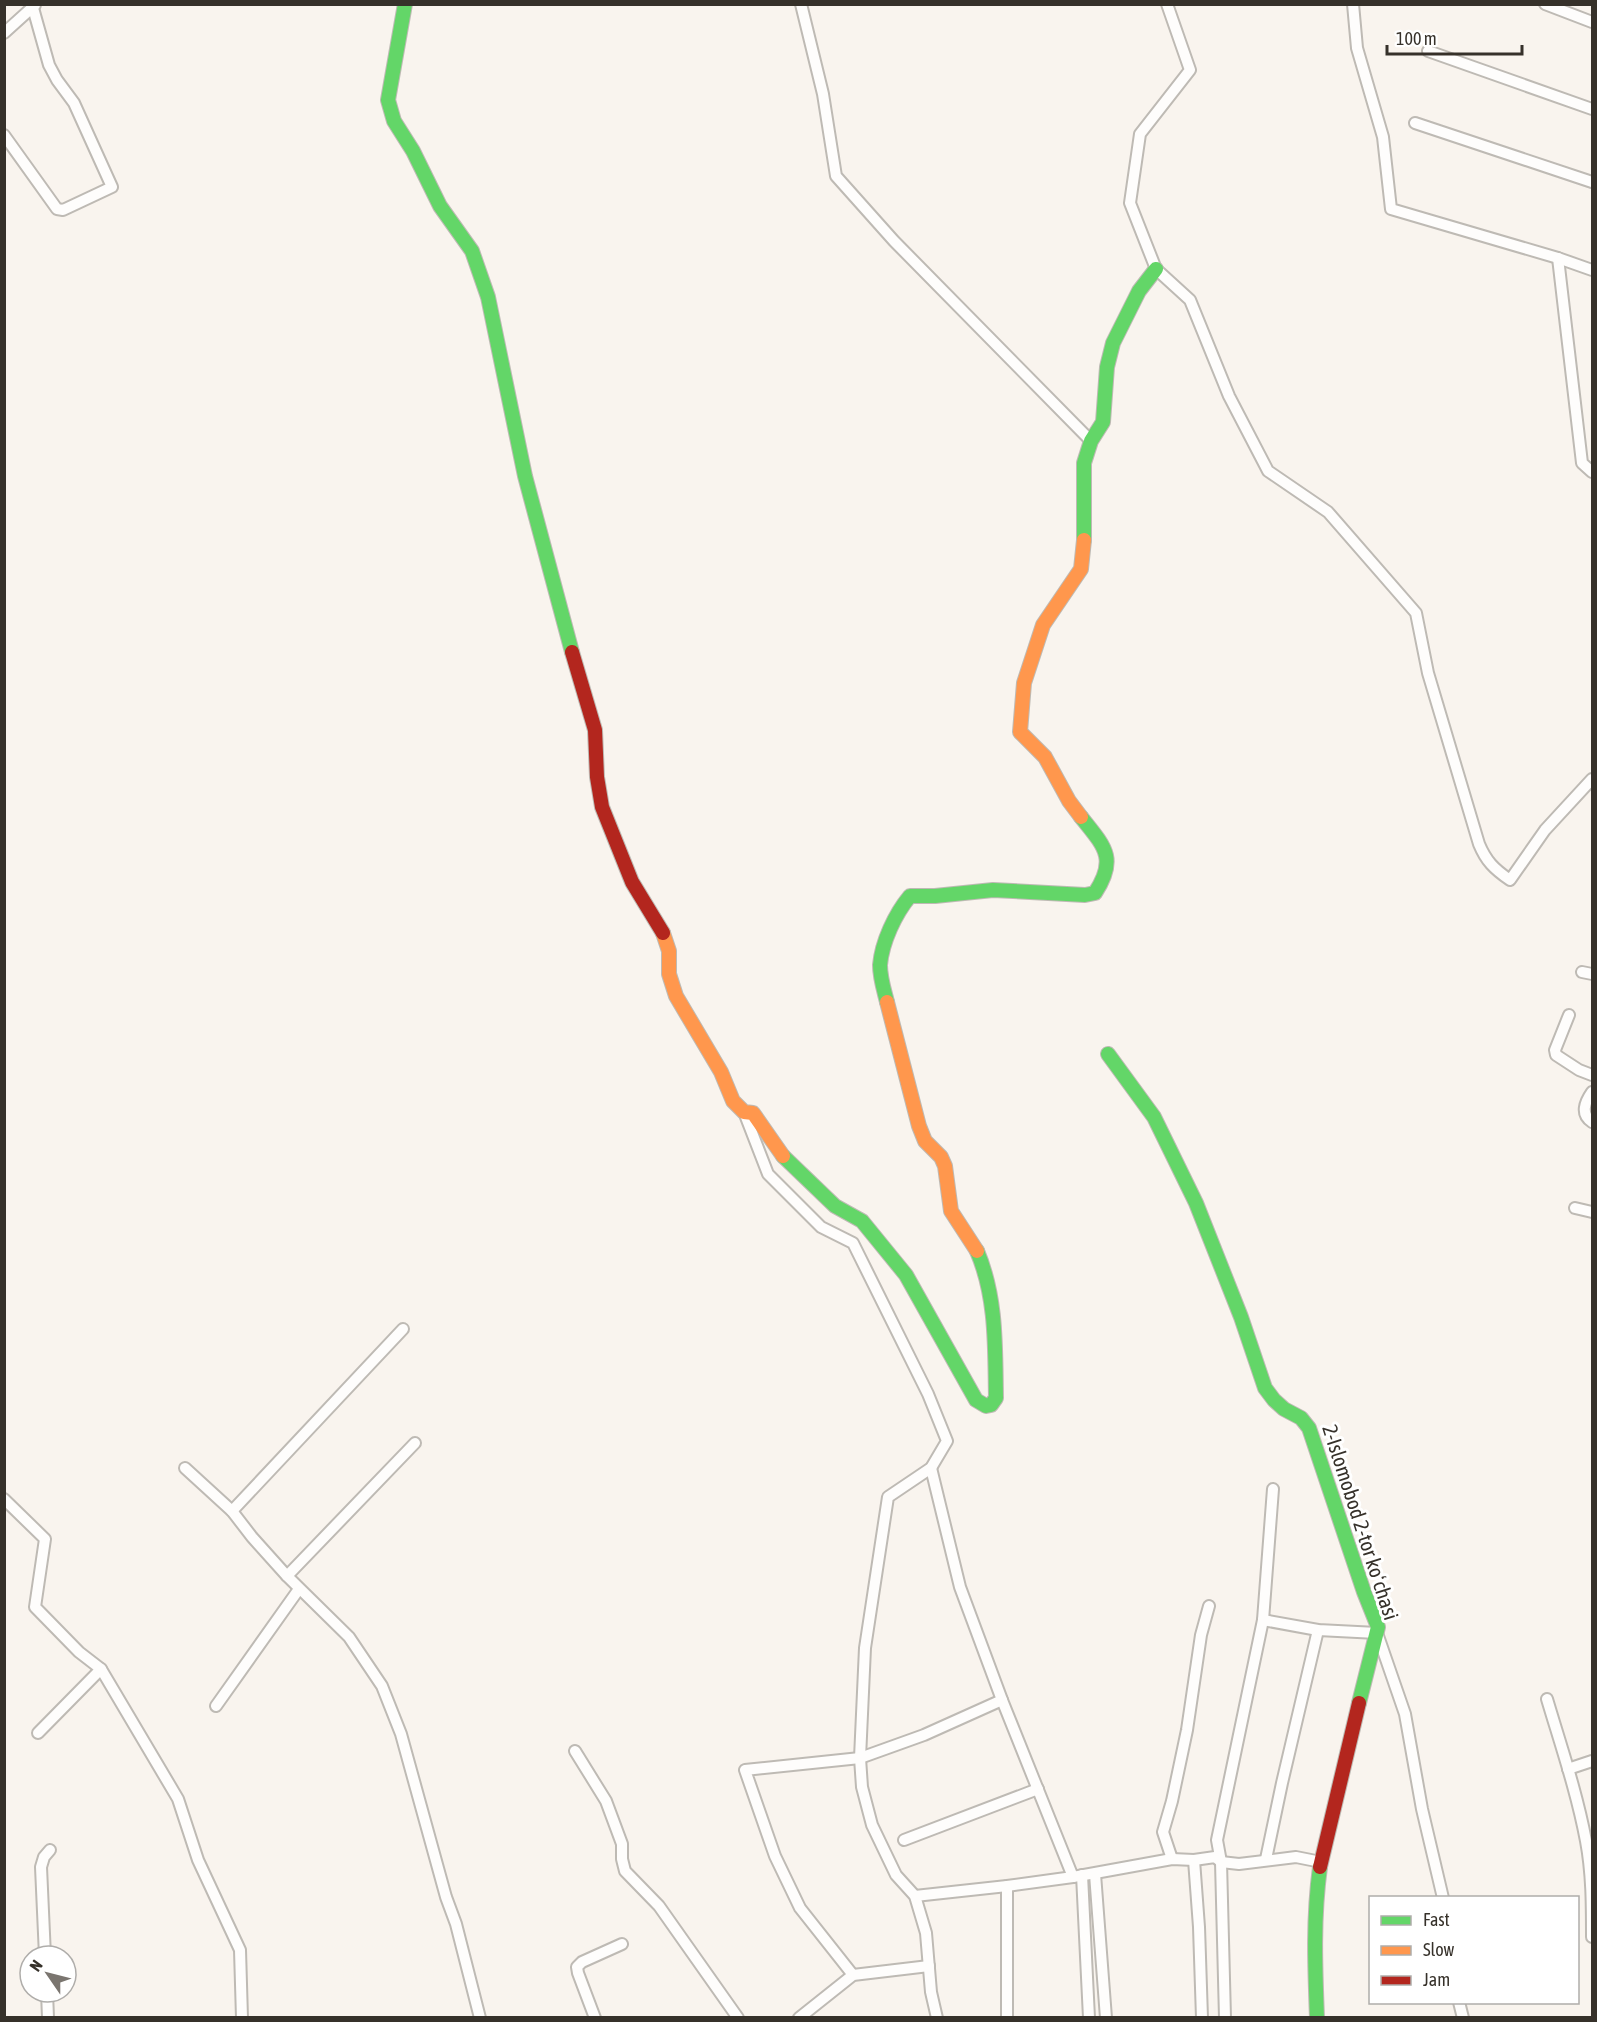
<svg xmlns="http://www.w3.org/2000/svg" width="1597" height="2022" font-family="'Asap Condensed',sans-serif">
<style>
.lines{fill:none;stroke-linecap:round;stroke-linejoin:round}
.street-casing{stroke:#bebab4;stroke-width:14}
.fast-casing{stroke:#bebab4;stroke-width:16}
.slow-casing{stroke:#bebab4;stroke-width:16}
.jam-casing{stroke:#bebab4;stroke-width:16}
.street{stroke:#fefdfc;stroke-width:10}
.fast{stroke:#63d668;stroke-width:14}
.slow{stroke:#ff974d;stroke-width:14}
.jam{stroke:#b3261e;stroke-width:14}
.labels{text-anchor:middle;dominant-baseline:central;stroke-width:6;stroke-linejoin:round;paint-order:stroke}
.street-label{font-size:21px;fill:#36312a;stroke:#fff}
</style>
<rect width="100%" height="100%" fill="#f9f4ee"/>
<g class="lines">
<!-- street casing -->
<g class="street-casing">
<g id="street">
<path d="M801,4L823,94L836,176L894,241L1091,441"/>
<path d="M1167,4L1190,70L1140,134L1130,203L1156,269L1190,300L1229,396L1268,471L1328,512L1416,613L1428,673L1479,844C1486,861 1494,869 1510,880L1545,830L1592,779"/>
<path d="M1353,4L1357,48L1383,137L1391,209L1558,258L1592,270"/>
<path d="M1545,4L1592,22"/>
<path d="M4,33L35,5"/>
<path d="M1428,51L1592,109"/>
<path d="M1415,123L1592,182"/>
<path d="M4,135L57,209L63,210L112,187L74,103L57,80L49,65L33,8"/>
<path d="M1558,258L1582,463L1592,472"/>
<path d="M1582,972L1592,974"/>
<path d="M1569,1015L1555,1050L1556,1055L1579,1070L1592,1075"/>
<path d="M1592,1092C1585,1102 1580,1114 1592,1122"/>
<path d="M744,1112L768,1174L821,1227L853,1243L928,1394L947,1441L931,1468L888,1497L865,1648L860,1758L862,1787L872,1825L896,1875L915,1896L926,1933L931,1992L937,2018"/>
<path d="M1575,1208L1592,1212"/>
<path d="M185,1468L232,1511L252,1537L287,1576L349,1637L382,1686L401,1734L446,1897L456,1924L480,2018"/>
<path d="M4,1499L45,1539L35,1607L79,1652L101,1669L178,1799L198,1860L240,1950L242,2018"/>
<path d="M232,1511L403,1329"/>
<path d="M287,1576L415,1443"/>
<path d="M1263,1620L1318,1630L1377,1633L1405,1714L1422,1809L1443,1898"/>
<path d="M1547,1699C1561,1746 1577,1793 1586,1841C1592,1873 1592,1905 1592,1937"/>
<path d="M1002,1700L1073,1877"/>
<path d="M216,1706L299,1589"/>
<path d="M38,1733L101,1669"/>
<path d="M575,1751L606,1801L622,1844V1859L625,1871L659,1906L738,2018"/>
<path d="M1568,1769L1592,1761"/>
<path d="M904,1840L1038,1789"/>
<path d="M1172,1859L1163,1832L1172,1801L1187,1730L1201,1635L1209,1606"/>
<path d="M1266,1859L1282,1783L1318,1630"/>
<path d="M1194,1860L1199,1927L1202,2018"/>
<path d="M1221,1862L1239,1864L1296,1857L1321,1862"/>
<path d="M1095,1874L1106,2018"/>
<path d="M1082,1875L1089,2018"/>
<path d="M915,1896L1007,1886L1073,1877L1172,1859L1194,1860L1215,1857L1221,1862"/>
<path d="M45,1956L41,1867L44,1857L50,1850"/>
<path d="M853,1975L800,1908L775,1856L745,1770L860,1758L924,1735L1002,1700L960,1587L931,1468"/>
<path d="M47,1992L48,2018"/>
<path d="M1459,2002L1463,2018"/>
<path d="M595,2018L578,1973L577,1967L582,1962L622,1944"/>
<path d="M799,2018L853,1975L929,1966"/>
<path d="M1007,2018V1886"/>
<path d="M1225,2018L1221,1862L1217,1840L1263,1620L1273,1489"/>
</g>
</g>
<!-- fast casing -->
<g class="fast-casing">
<g id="fast">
<path d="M405,4L388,100L394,121L413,151L440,206L472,251L488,297L525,476L572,652"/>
<path d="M1084,540V463L1091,441L1103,422L1107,367L1113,343L1139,291L1156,269"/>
<path d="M887,1002C884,990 880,978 880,965C882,942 895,914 910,896H935L993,890L1085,895L1095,893C1118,858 1104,846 1081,817"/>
<path d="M1108,1054L1154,1117L1196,1203L1241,1317L1265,1388L1274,1400L1284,1409L1301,1418L1309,1428L1364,1592L1378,1627L1359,1703"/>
<path d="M783,1156L835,1206L862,1221L906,1275L976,1400L986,1406L991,1405L996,1398C995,1348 997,1298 977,1251"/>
<path d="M1317,2018C1315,1967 1313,1918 1320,1867"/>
</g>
</g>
<!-- slow casing -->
<g class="slow-casing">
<g id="slow">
<path d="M1081,817L1069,801L1045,757L1020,732L1024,683L1043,625L1081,569L1084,540"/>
<path d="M663,933L669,951V974L676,996L721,1072L733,1101L744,1112L753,1113L783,1156"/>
<path d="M887,1002L919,1126L925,1141L941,1157L945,1166L951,1211L977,1251"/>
</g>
</g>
<!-- jam casing -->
<g class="jam-casing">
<g id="jam">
<path d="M572,652L595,730L597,777L602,807L632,882L663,933"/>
<path d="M1320,1867L1359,1703"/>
</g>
</g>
<!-- street -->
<use href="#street" class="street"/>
<!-- fast -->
<use href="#fast" class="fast"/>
<!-- slow -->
<use href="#slow" class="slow"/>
<!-- jam -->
<use href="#jam" class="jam"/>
</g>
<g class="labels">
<!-- street labels -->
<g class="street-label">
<text transform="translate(1361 1522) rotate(72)">2-Islomobod 2-tor koʻchasi</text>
</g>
</g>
<!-- border -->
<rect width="1597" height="2022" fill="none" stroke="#36312a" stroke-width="12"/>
<!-- legend -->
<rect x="1369" y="1896" width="210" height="108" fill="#ffffff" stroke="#afadaa" stroke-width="1.5"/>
<rect x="1381" y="1916" width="30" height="9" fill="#63d668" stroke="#afadaa" stroke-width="1.5"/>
<text x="1423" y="1926" font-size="18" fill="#36312a">Fast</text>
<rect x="1381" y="1946" width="30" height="9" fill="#ff974d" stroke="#afadaa" stroke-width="1.5"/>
<text x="1423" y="1956" font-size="18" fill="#36312a">Slow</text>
<rect x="1381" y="1976" width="30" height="9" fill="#b3261e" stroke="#afadaa" stroke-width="1.5"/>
<text x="1423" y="1986" font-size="18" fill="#36312a">Jam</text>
<!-- north arrow -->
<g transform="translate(48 1974) rotate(305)"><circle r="28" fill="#ffffff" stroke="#afadaa" stroke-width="1.5"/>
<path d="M0-4.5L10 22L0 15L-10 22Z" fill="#7a756f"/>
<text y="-9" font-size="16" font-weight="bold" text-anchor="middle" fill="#36312a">N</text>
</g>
<!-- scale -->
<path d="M1387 45v9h135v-9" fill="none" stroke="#36312a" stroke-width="3"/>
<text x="1396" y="45" font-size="18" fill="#36312a" stroke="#ffffff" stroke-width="4.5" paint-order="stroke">100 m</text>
</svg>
